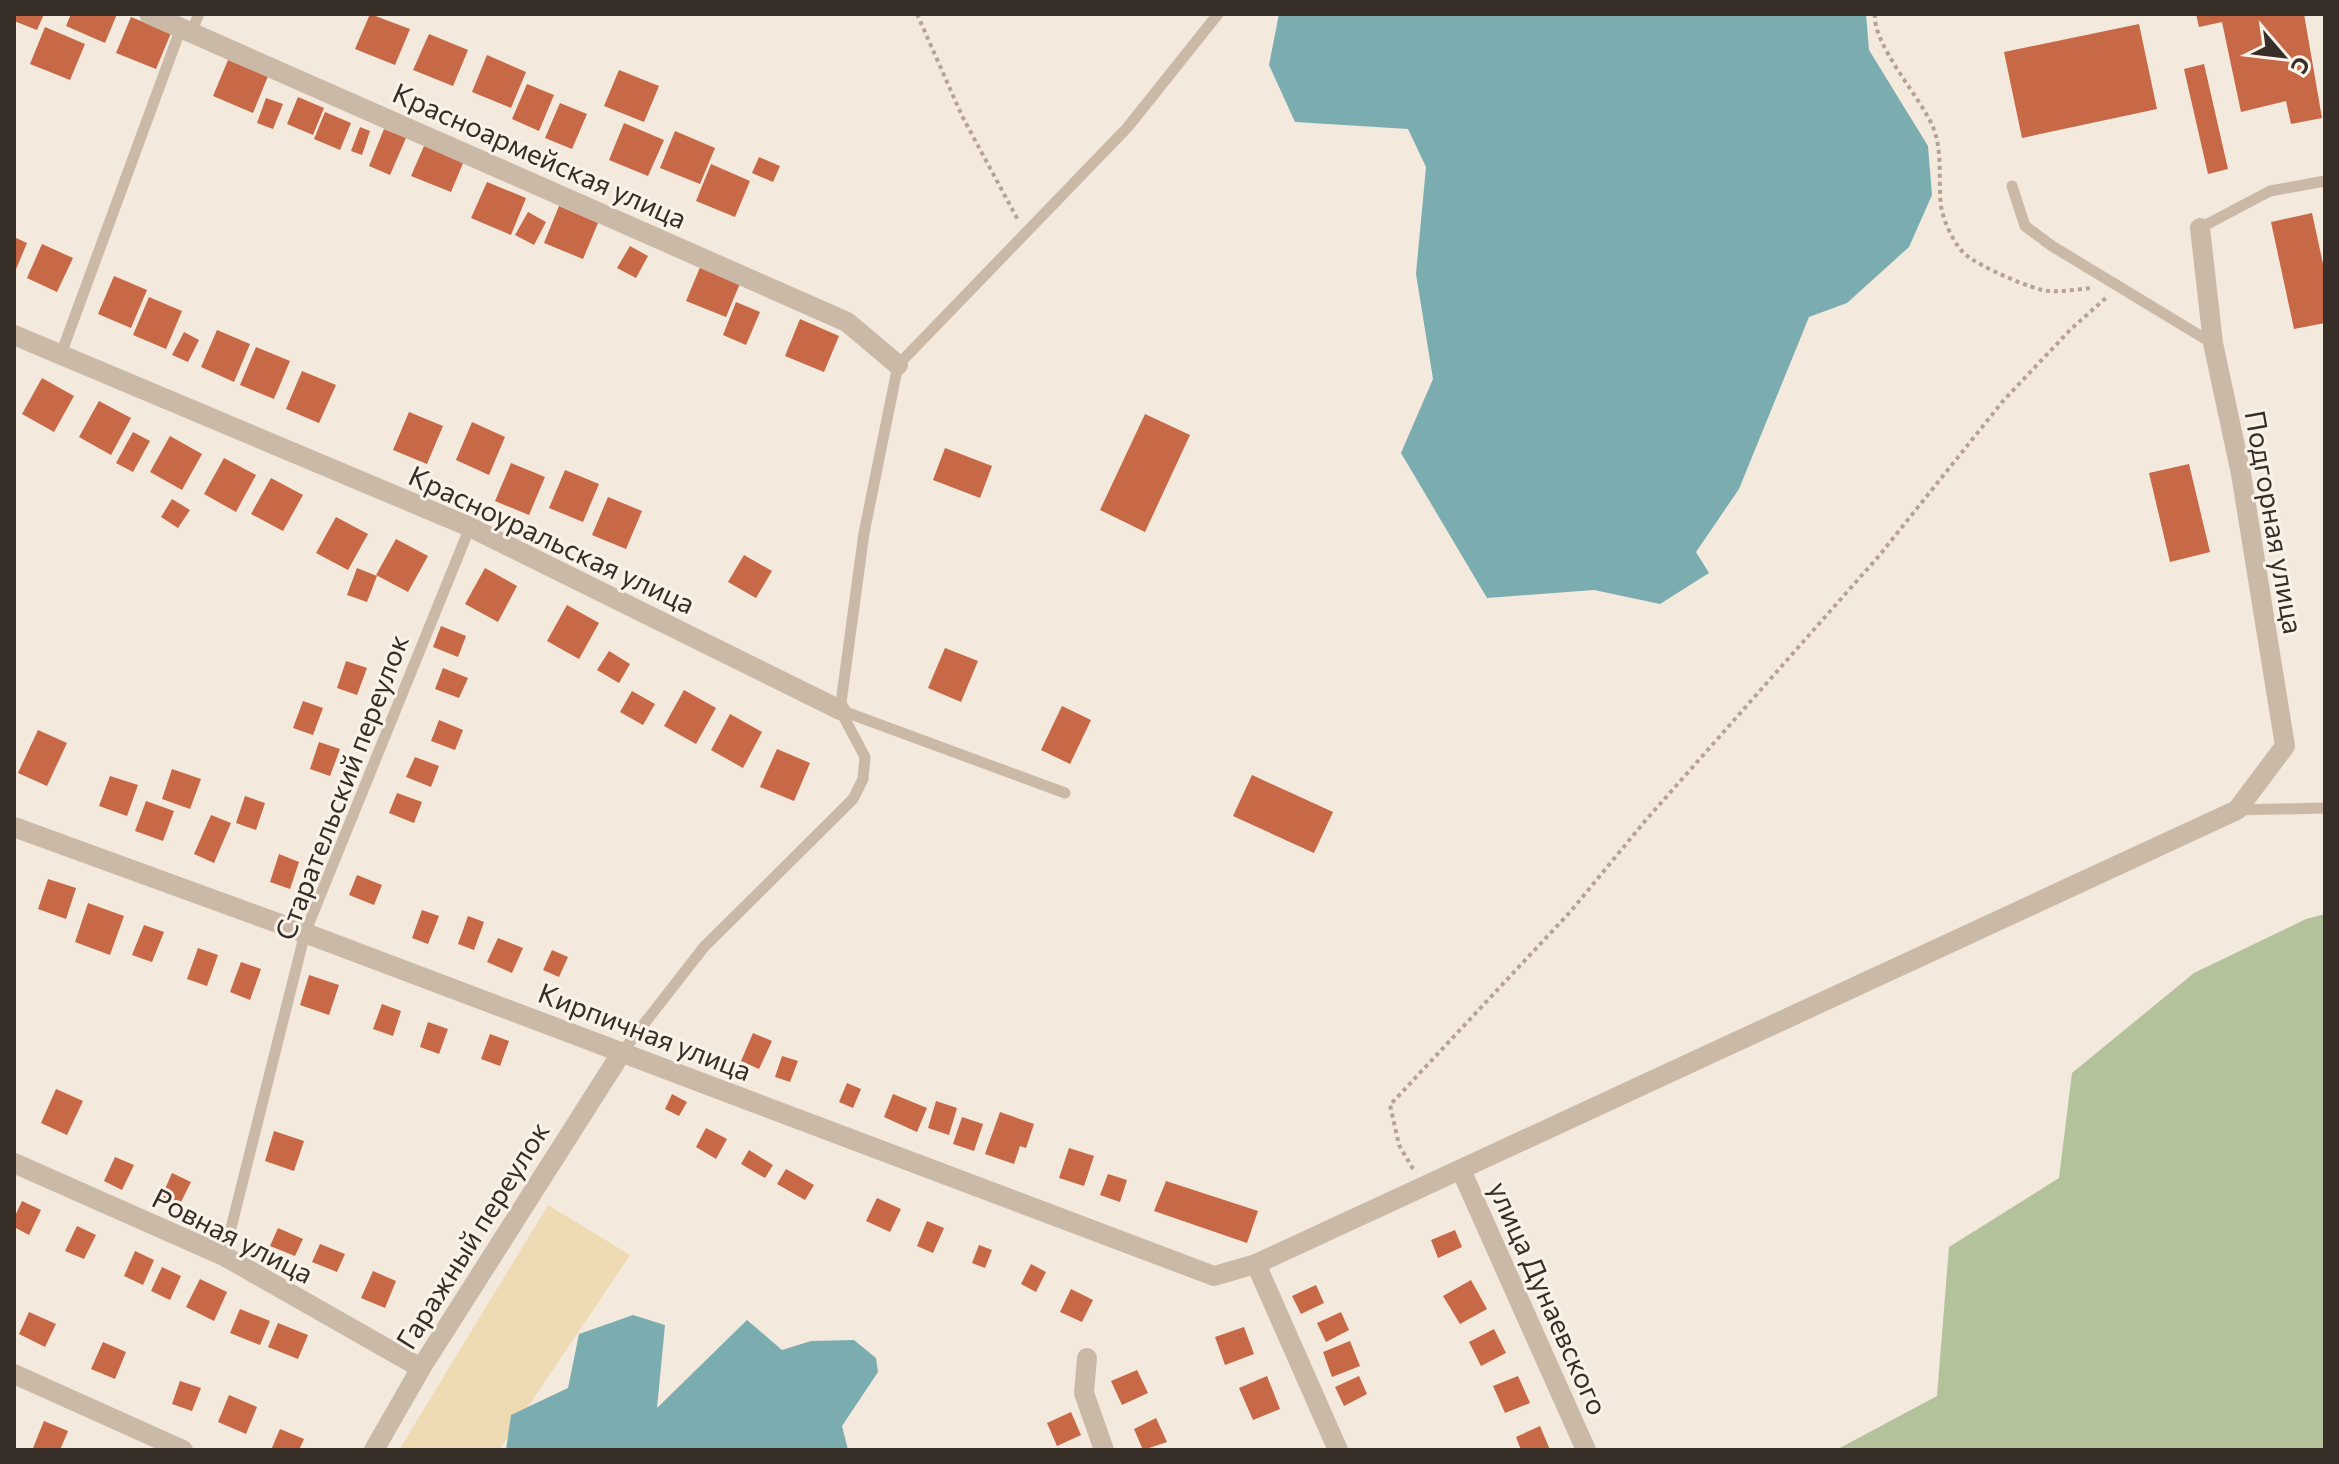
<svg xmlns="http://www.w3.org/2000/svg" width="2339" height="1464" font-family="Commissioner,sans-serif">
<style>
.green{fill:#b4c29c}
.sand{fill:#eedbb3}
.water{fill:#7badb0}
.building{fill:#c76846}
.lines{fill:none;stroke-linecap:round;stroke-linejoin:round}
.path{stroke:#b7a392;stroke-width:4;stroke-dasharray:4 4;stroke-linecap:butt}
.lane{stroke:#cbb9a8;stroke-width:11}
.street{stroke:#cbb9a8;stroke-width:20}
.labels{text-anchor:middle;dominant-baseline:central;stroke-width:6;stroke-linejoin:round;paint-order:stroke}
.street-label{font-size:28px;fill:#382e28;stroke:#faf3e9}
</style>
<rect width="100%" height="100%" fill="#f3e9dd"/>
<!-- green -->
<path class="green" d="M2325,914V1450H1836L1937,1396L1949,1247L2059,1178L2072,1073L2194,973L2306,919Z"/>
<!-- sand -->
<path class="sand" d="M548,1205L630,1255L499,1450H399Z"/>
<!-- water -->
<g class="water">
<path d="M1279,14H1866L1869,50L1928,146L1932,195L1909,247L1847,303L1809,317L1739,489L1696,552L1709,573L1660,604L1594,590L1487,598L1401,453L1433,379L1416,274L1426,167L1408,129L1295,122L1269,65Z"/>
<path d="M633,1315L665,1325L657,1408L747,1320L782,1350L811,1341L854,1340L876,1358L878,1372L842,1426L848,1450H506L511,1415L568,1388L579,1334Z"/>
</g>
<!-- building -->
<g class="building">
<path d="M14,14H44L37,30L14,21Z"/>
<path d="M71,14H117L105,43L66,26Z"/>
<path d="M370,14L410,29L395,65L355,49Z"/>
<path d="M2196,14H2304L2322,118L2291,124L2286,101L2241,112L2222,22L2199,27Z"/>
<path d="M131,17L171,33L156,69L116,53Z"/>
<path d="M2139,24L2157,109L2022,138L2004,52Z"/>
<path d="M45,27L85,44L70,80L30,64Z"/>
<path d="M429,34L468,50L453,86L413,70Z"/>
<path d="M487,55L526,72L511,108L472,92Z"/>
<path d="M228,60L268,76L253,113L213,96Z"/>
<path d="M2204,64L2228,169L2208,174L2184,69Z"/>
<path d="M619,70L659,86L644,122L604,106Z"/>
<path d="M527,84L554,95L539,131L512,119Z"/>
<path d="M298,97L324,108L313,135L287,124Z"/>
<path d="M266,98L283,104L273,129L257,123Z"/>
<path d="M560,103L587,114L572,149L545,138Z"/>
<path d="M325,112L351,123L340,150L314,139Z"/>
<path d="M624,123L664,140L648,176L609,160Z"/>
<path d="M360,127L370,131L362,155L351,151Z"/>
<path d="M384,129L406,138L390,175L369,166Z"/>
<path d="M675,131L715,148L700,184L660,168Z"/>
<path d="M427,139L466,156L451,192L411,176Z"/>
<path d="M759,157L780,166L773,182L752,173Z"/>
<path d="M711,164L750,181L735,217L696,201Z"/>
<path d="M487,182L526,198L511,235L471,218Z"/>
<path d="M559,206L598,223L583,259L544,243Z"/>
<path d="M528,212L546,222L534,245L515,235Z"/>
<path d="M2312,213L2325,273V323L2294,329L2271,222Z"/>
<path d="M14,237L27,243L14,274Z"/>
<path d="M42,244L73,258L57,292L27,278Z"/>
<path d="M630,246L648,256L636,278L617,268Z"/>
<path d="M701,265L741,281L726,317L686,301Z"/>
<path d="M114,276L147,290L131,328L98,314Z"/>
<path d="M149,297L182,311L166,349L133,335Z"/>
<path d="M736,302L760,312L746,345L723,335Z"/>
<path d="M800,319L839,336L824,372L785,356Z"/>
<path d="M217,330L250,344L234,382L201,367Z"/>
<path d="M184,332L199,340L188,362L172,355Z"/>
<path d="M256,347L290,361L274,399L240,385Z"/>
<path d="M302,371L336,385L319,423L286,409Z"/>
<path d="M42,378L74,396L54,432L22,414Z"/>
<path d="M99,401L131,418L111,455L79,437Z"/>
<path d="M409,412L443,426L427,464L393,450Z"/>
<path d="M1145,414L1190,435L1145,532L1100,510Z"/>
<path d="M472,422L505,437L489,475L456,460Z"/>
<path d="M133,432L150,441L133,472L116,463Z"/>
<path d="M170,436L202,454L182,490L150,472Z"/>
<path d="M945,448L992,466L980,498L933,480Z"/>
<path d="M224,458L256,475L236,512L204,494Z"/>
<path d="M511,463L545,477L529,515L495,501Z"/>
<path d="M2189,464L2210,552L2170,562L2149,473Z"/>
<path d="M565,470L599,484L583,522L549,508Z"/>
<path d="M271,478L303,495L283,531L251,514Z"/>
<path d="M608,497L642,511L626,549L592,535Z"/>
<path d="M172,499L190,510L178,528L161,517Z"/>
<path d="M336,517L368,534L348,570L316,553Z"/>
<path d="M396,539L428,556L408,592L376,575Z"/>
<path d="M744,555L772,571L756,598L728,582Z"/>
<path d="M357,568L377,576L367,602L347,595Z"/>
<path d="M485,568L517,586L498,622L465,604Z"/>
<path d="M567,605L599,623L579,659L547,641Z"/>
<path d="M441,626L466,636L458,657L433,647Z"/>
<path d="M945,648L978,661L961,702L928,688Z"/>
<path d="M609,651L630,664L619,683L597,670Z"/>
<path d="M346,661L367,668L357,695L337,688Z"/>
<path d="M443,668L468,678L459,698L435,689Z"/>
<path d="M684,690L716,708L696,744L664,726Z"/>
<path d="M632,691L655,704L643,725L620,712Z"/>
<path d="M303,701L323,708L313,735L293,728Z"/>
<path d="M1062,706L1091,720L1070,764L1041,750Z"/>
<path d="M730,714L762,732L743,768L711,750Z"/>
<path d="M439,720L463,730L455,750L431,741Z"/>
<path d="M38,730L67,743L47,786L18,773Z"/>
<path d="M319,742L340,749L330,776L310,769Z"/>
<path d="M777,749L810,763L794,801L760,787Z"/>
<path d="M415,757L439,766L431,787L406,777Z"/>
<path d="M172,769L201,779L190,809L162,799Z"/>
<path d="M1252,775L1333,812L1314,853L1233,816Z"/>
<path d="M110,776L138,785L127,816L99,806Z"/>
<path d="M397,793L422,802L414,823L389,813Z"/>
<path d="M245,796L265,803L256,830L236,823Z"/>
<path d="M146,801L174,811L163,841L135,831Z"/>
<path d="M211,815L231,823L214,863L194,854Z"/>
<path d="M279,854L299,862L290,889L270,882Z"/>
<path d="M357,875L382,885L374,905L349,895Z"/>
<path d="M48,879L76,888L66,919L38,909Z"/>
<path d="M88,903L124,916L110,955L75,942Z"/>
<path d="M422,910L439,916L428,944L412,938Z"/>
<path d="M468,916L484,922L474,950L458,944Z"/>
<path d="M144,925L164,932L152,962L132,955Z"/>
<path d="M498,938L523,948L512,973L487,962Z"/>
<path d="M198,948L218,955L207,986L187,979Z"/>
<path d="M552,950L568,957L559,977L543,970Z"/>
<path d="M241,962L261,969L250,1000L230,992Z"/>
<path d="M309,975L339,985L329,1015L300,1005Z"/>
<path d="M382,1004L401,1011L393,1036L373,1029Z"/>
<path d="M428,1022L448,1029L439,1054L420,1047Z"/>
<path d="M753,1033L772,1041L759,1069L741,1061Z"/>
<path d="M490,1034L509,1041L500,1066L481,1059Z"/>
<path d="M782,1056L798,1061L790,1082L775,1077Z"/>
<path d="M847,1083L861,1089L853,1108L839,1102Z"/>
<path d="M56,1089L83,1101L67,1135L41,1123Z"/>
<path d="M672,1094L687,1102L679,1116L665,1109Z"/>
<path d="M893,1094L927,1108L917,1132L884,1117Z"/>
<path d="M936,1101L957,1108L949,1135L928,1128Z"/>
<path d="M1000,1112L1034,1124L1026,1148L1020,1146L1014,1164L985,1154Z"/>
<path d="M962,1117L983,1124L974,1151L953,1144Z"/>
<path d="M706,1128L727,1139L716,1159L696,1147Z"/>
<path d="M274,1131L304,1141L294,1171L265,1161Z"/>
<path d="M1069,1148L1094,1156L1084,1186L1059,1178Z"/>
<path d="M749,1150L773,1165L765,1178L741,1164Z"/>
<path d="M115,1157L134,1165L122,1190L104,1181Z"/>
<path d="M786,1169L814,1185L805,1200L777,1184Z"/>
<path d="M172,1173L191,1182L179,1206L161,1198Z"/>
<path d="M1108,1174L1127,1180L1120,1202L1100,1195Z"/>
<path d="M1166,1181L1258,1211L1247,1243L1154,1211Z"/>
<path d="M877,1198L901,1209L890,1232L866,1221Z"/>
<path d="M22,1201L41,1210L29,1235L14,1227V1218Z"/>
<path d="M927,1221L944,1228L933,1253L917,1246Z"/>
<path d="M77,1226L96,1235L84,1259L65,1251Z"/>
<path d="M278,1228L303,1239L295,1256L270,1246Z"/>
<path d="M1455,1230L1462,1247L1438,1258L1431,1240Z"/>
<path d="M320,1244L345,1254L337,1272L312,1262Z"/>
<path d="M979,1245L992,1250L985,1268L972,1263Z"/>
<path d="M135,1251L154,1260L143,1285L124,1276Z"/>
<path d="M1031,1264L1046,1272L1036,1292L1021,1284Z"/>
<path d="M162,1267L181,1276L170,1300L151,1291Z"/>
<path d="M373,1271L396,1281L385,1308L361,1298Z"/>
<path d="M200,1279L227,1292L214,1321L186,1307Z"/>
<path d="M1471,1280L1487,1309L1460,1324L1443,1296Z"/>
<path d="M1316,1285L1324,1303L1301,1314L1292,1296Z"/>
<path d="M1071,1289L1093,1300L1082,1322L1060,1312Z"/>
<path d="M240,1309L270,1321L260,1345L230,1333Z"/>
<path d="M29,1312L56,1324L45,1347L19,1334Z"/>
<path d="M1341,1312L1349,1330L1326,1342L1317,1323Z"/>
<path d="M278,1323L308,1335L298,1359L268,1347Z"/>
<path d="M1244,1327L1254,1354L1225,1365L1215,1337Z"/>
<path d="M1494,1329L1506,1353L1481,1366L1469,1342Z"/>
<path d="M1350,1341L1360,1366L1332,1377L1323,1352Z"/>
<path d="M103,1342L126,1352L115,1379L91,1369Z"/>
<path d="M1137,1370L1148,1393L1122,1405L1111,1381Z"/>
<path d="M1267,1376L1280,1409L1253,1420L1239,1388Z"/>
<path d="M1359,1376L1367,1394L1344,1406L1335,1387Z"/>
<path d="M1518,1376L1530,1403L1505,1413L1493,1386Z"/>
<path d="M180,1381L201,1388L192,1411L172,1404Z"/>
<path d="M229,1395L257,1407L246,1434L218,1422Z"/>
<path d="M1071,1412L1081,1435L1057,1446L1047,1423Z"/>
<path d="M1156,1418L1167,1442L1143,1450L1134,1429Z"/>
<path d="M44,1421L68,1431L60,1450L33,1448Z"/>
<path d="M1540,1426L1550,1450H1521L1516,1437Z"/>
<path d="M280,1429L304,1439L299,1450H271Z"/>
</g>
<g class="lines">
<!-- path -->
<g class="path">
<path d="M917,14L962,116L1018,220"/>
<path d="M1875,14C1872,44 1921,98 1933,127C1943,152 1938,180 1941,206C1943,220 1954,245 1966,255C1979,266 2032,290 2049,291C2063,292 2078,289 2092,288"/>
<path d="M1413,1169L1399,1145L1390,1105L1571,911L1645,821L1878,557L2003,401L2071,329L2108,296"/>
</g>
<!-- lane -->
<g class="lane">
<path d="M191,32L199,14"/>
<path d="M2012,186L2025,226L2052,246L2212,343"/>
<path d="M2200,228L2270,191L2325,181"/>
<path d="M61,354L181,28"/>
<path d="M840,710L1065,793"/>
<path d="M2237,810L2325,808"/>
<path d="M622,1052L704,947L853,799L863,779L865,757L840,710L864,533L898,365L1127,128L1218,14"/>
<path d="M224,1256L305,933L470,527"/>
</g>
<!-- street -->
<g class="street">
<path d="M149,14L847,322L898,365"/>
<path d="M14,335L470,527L840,710"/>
<path d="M14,827L305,933L1214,1276L1256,1264L2237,810L2285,746L2241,474L2213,343L2200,228"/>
<path d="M14,1163L224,1256L421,1368"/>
<path d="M1461,1170L1586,1450"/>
<path d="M1256,1264L1338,1450"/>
<path d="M1087,1358L1084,1393L1104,1450"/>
<path d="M14,1374L183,1450"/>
<path d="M374,1450L421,1368L622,1052"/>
</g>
</g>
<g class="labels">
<!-- street labels -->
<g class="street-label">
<text transform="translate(540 155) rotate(24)">Красноармейская улица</text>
<text transform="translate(2275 522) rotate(80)">Подгорная улица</text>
<text transform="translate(552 539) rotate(25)">Красноуральская улица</text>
<text transform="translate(341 787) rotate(-69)">Старательский переулок</text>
<text transform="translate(645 1031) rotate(21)">Кирпичная улица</text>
<text transform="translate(233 1235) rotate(27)">Ровная улица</text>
<text transform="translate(472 1235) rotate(-58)">Гаражный переулок</text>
<text transform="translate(1549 1298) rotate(66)">улица Дунаевского</text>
</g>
</g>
<!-- border -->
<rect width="2339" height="1464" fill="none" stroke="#382e28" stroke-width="32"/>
<!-- north arrow -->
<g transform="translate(2283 56) rotate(118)" stroke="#faf3e9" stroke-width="6" paint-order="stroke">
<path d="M0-6L14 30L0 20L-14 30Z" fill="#382e28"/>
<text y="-12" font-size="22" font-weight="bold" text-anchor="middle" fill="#382e28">С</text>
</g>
</svg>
